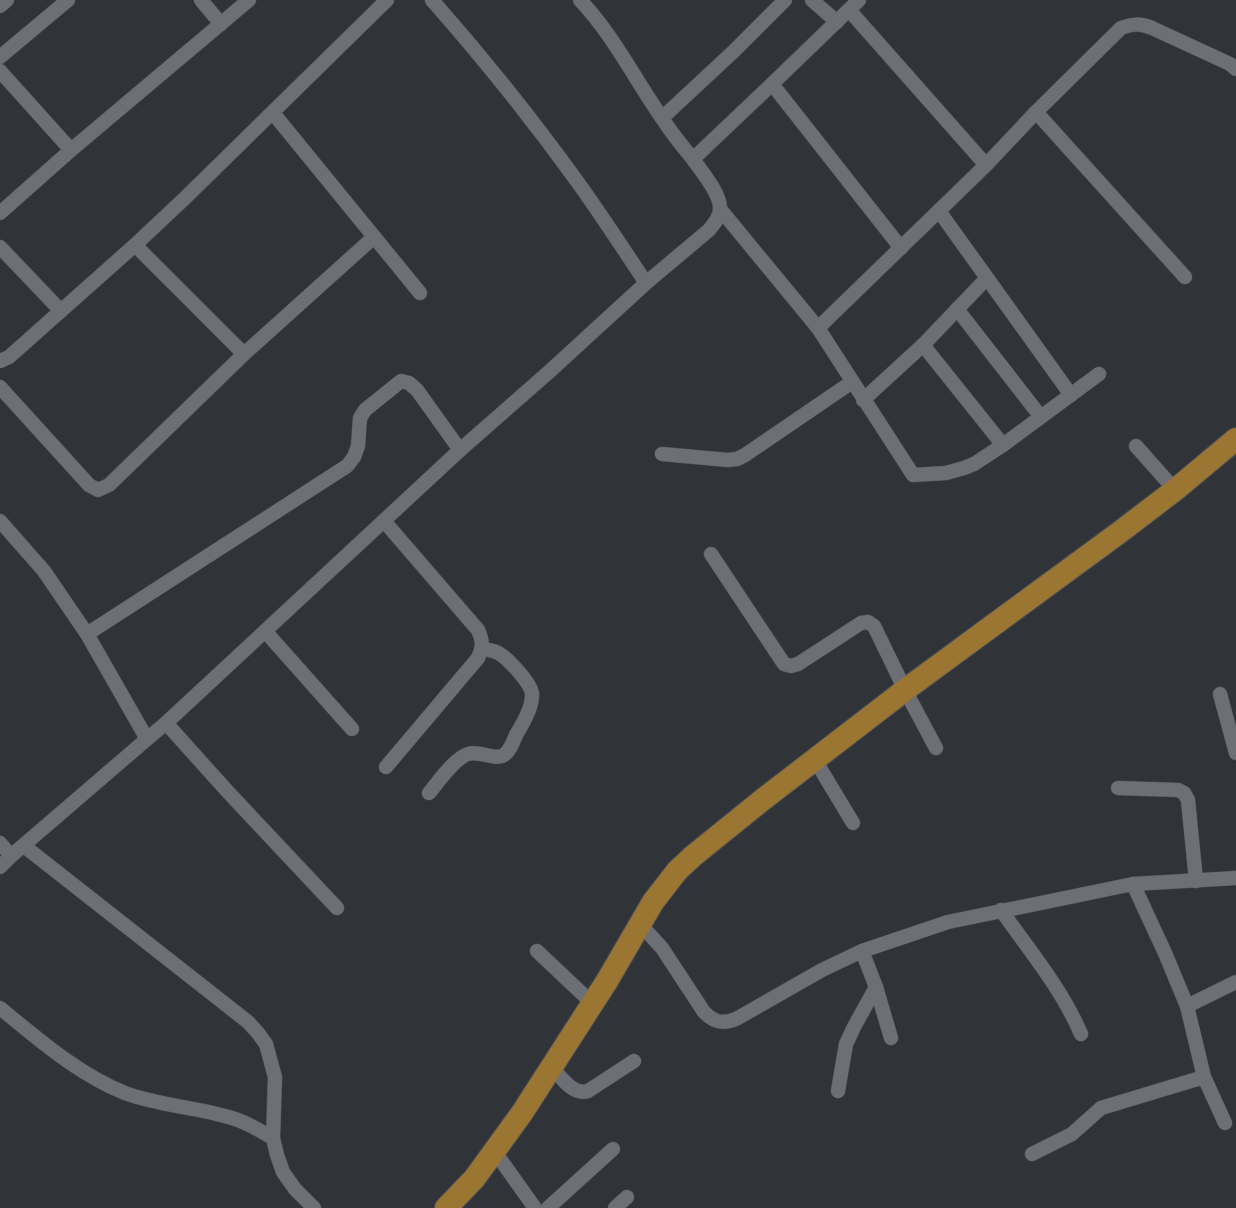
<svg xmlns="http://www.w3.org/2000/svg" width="1236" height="1208" font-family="Mulish,sans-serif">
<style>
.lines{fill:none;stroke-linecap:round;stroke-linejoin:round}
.street-casing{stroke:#4e5154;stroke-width:15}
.primary-casing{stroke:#4e5154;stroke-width:24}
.street{stroke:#6c6f75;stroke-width:14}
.primary{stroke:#9b7633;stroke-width:22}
</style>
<rect width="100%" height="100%" fill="#303338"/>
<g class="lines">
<!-- street casing -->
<g class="street-casing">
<g id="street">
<path d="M201,0L221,24"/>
<path d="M432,0C484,59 533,120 579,184C602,216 624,250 646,283"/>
<path d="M580,0C614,36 634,78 662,118C671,132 682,146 693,159"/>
<path d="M812,0L837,22"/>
<path d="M0,6L7,0"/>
<path d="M849,10L986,165"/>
<path d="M0,57L68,0"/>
<path d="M0,71L71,150"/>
<path d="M772,84L901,248"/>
<path d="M1036,112L1185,277"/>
<path d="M273,113L420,293"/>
<path d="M662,118L734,51L785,0"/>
<path d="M720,209L818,328L913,475L946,473L964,468L974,464L1003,445L1099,374"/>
<path d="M939,211L1071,395"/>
<path d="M0,213L71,150L249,0"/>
<path d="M135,245L244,354"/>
<path d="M0,247L61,311"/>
<path d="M957,309L1041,417"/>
<path d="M818,328L986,165L1036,112L1121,28C1132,24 1140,23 1152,28L1230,64L1236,69"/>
<path d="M923,345L1003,445"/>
<path d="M0,361L9,357L135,245L185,198L387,0"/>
<path d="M0,387L89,485L98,490L109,485L244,354L374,237"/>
<path d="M863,400L923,345L987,278"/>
<path d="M1136,446L1175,490"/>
<path d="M662,454L728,460L737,459L745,455L852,382"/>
<path d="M0,521L44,571L87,634L147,739L11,856L0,867"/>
<path d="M384,521L478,630C483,641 483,647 478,658L386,767"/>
<path d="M711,554L784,664L791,666L798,664L861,623L868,622L874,626L905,690L936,748"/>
<path d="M265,631L352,729"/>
<path d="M87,634L347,466L354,457L358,446L360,418L365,410L401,381L409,383L417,390L460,450"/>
<path d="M1220,694L1236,753"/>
<path d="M166,723L228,792L337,908"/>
<path d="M147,739L166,723L460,450L550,371L646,283L709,230C714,224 720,217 720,209C721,194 701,171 693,159L772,84L859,0"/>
<path d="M815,760L853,823"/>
<path d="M1118,788L1178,790L1184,793L1188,800L1196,881"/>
<path d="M429,793C439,781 454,759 468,754C480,750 495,761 504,755C510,751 513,742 516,735C523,723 533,707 532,693C530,682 509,660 500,654C494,650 488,650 482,649"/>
<path d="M0,843L11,856"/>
<path d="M24,846L248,1022L258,1033L266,1044L275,1077L273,1138L277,1155L283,1172L295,1189L314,1208"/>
<path d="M1133,884L1165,953L1187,1006L1204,1077L1225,1123"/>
<path d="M1001,910C1029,950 1062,989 1081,1034"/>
<path d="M640,924L662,948L704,1012C715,1023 723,1024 736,1019L822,970L862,951L948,922L1133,884L1236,878"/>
<path d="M537,951L592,1003"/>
<path d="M862,951L876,987L891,1038"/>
<path d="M1187,1006L1236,982"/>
<path d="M0,1008C38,1039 79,1075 125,1093C160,1106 197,1107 232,1118C247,1122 260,1131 273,1138"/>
<path d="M552,1067C561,1077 573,1096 588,1091L634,1061"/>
<path d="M838,1091L846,1044L854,1027L876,987"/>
<path d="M495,1152L535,1208"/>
<path d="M1032,1154L1072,1134L1101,1108L1204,1077"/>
<path d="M548,1208L613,1149"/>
<path d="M615,1208L627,1197"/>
</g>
</g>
<!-- primary casing -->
<g class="primary-casing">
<path id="primary" d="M446,1208L474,1179L522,1113L607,981L653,902L677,871L693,856L761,801L905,690L1120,532L1175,490L1236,439"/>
</g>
<!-- street -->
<use href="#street" class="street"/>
<!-- primary -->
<use href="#primary" class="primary"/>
</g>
</svg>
